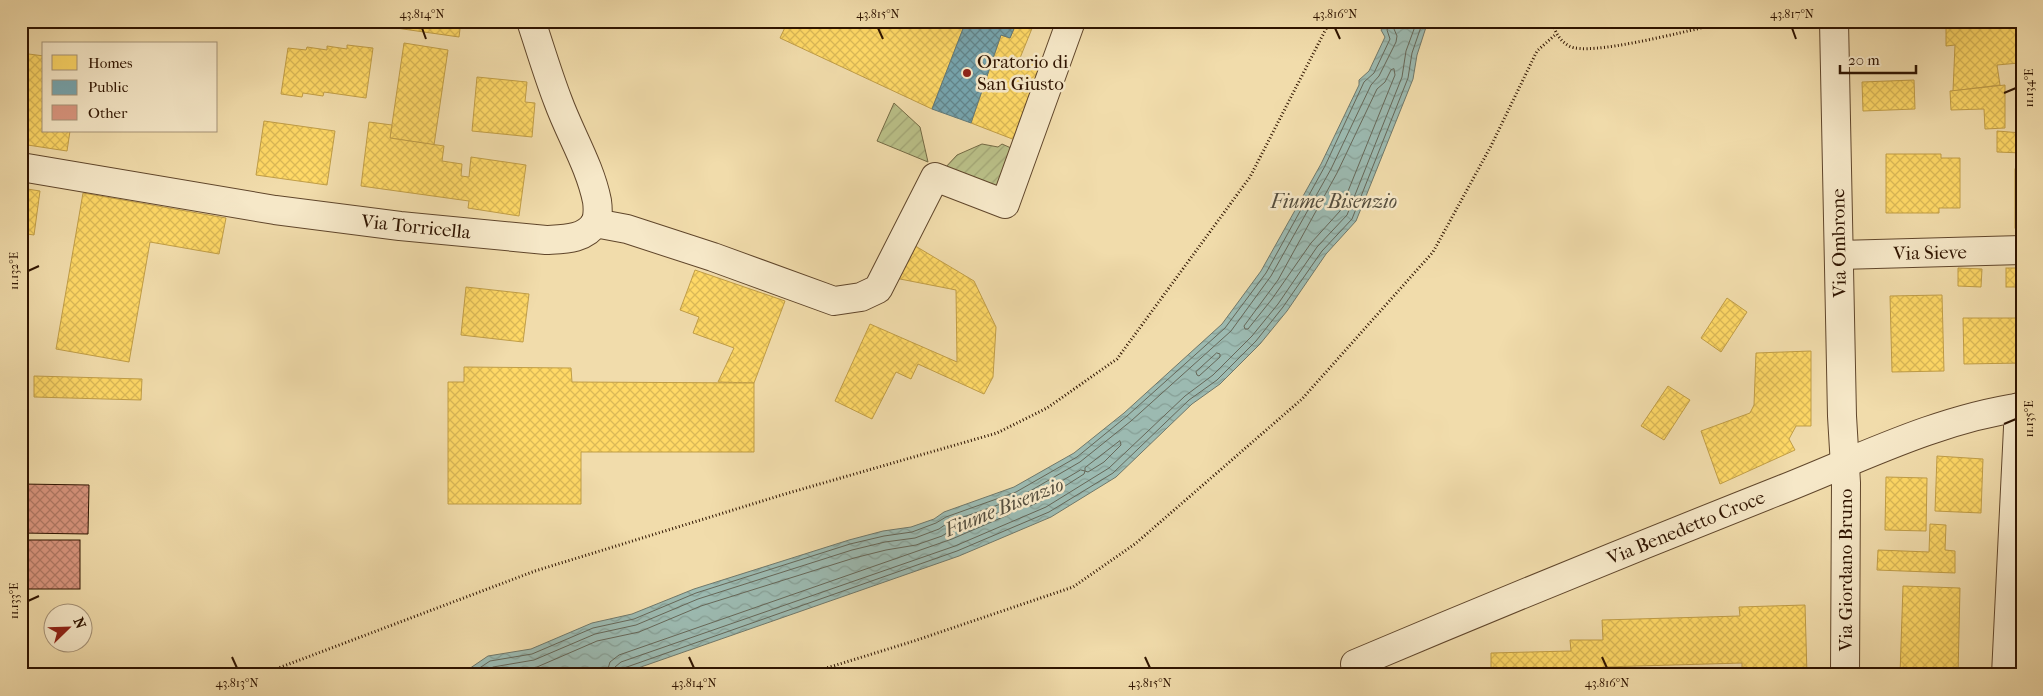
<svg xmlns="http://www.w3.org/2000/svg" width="2043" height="696" font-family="'IM FELL French Canon',serif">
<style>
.garden{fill:url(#garden-furrows);stroke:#746a44}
.water{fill:url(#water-waves);stroke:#70786a}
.homes{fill:url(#homes-cross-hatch);stroke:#c19e47}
.public{fill:url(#public-cross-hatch);stroke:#617a7a}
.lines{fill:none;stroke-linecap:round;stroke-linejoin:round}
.shore{stroke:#666758;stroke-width:1}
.building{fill:url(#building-cross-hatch);stroke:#2f1400}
.minor-casing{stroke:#60462b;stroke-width:30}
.path{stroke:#2f1400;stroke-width:3;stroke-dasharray:1 2.5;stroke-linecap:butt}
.minor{stroke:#f6e8c8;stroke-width:28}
.ticks{fill:none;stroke:#2f1400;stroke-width:2}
.poi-dot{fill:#8f2418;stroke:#f6e8c8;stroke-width:2}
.labels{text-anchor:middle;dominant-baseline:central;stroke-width:5;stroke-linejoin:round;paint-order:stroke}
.poi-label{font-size:19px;fill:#2f1400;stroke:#f6e8c8;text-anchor:start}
.street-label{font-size:19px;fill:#2f1400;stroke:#f6e8c8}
.water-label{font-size:20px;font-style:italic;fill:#554e3e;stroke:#f6e8c8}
.neatline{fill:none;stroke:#2f1400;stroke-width:2}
.ticks-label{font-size:12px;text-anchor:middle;fill:#2f1400}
</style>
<defs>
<pattern id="garden-furrows" width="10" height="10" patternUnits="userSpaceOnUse" patternTransform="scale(1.25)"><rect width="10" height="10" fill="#bac088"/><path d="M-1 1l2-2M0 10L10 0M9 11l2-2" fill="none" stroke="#a0a474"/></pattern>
<pattern id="water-waves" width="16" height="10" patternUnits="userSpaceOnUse" patternTransform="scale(1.25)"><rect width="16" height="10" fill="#9cbab1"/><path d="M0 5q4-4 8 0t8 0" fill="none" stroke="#879f96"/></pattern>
<pattern id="homes-cross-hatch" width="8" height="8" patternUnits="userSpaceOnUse" patternTransform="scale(1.25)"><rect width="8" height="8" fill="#ffd966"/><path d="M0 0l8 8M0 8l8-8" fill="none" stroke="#dbb957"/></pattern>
<pattern id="public-cross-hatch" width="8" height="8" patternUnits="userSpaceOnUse" patternTransform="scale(1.25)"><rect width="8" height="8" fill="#76a5af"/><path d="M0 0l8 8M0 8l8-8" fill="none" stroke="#61858c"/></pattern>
<pattern id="building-cross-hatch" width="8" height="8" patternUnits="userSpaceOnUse" patternTransform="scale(1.25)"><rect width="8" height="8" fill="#da9680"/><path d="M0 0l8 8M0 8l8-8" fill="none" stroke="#b17966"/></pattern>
</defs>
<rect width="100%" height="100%" fill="#f1dcab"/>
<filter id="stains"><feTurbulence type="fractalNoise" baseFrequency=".004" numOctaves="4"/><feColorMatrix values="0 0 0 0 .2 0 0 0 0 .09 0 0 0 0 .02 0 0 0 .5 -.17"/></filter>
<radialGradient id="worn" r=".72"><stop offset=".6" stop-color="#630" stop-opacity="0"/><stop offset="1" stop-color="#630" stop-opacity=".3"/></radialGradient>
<!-- garden -->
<g class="garden">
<path d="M894,103L920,127L928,162L877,141Z"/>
<path d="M982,144L998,147L1002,144L1011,148L995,190L944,169L957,155Z"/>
</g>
<!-- water -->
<path class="water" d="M1386,21H1428L1417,55L1413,79L1356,221L1326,254L1287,311L1260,344L1220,384L1192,404L1116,477L1051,517L959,556L618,675H460L488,656L531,649L592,623L632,614L694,589L849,540L883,531L911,527L934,519L944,512L1014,487L1074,453L1124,413L1222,324L1261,271L1321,164L1359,85V80L1369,71L1385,37L1381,30Z"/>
<!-- homes -->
<g class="homes">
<path d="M390,21H461L459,37L389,27Z"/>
<path d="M788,21H845L860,28L863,21H966L932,109L780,38Z"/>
<path d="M986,21H999L996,26Z"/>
<path d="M1010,21H1035L1020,58L1042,68L1015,140L971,123L1001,35L1010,38L1016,24Z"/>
<path d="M1946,21H2017L2019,63L1997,65L2000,85L1953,91L1955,45L1946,46Z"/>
<path d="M404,43L448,50L434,145L390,138Z"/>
<path d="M347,45L373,48L366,98L324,92L323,96L303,93L302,97L281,94L288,48L306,50L307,47L327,50V46L347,49Z"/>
<path d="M21,53L44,56V131H70L67,151L21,144Z"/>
<path d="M477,77L527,82L525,102L535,103L532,137L472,131Z"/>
<path d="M1914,80L1915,109L1863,111L1862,82Z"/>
<path d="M2005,85V128L1985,129L1984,109L1951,110L1950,91Z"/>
<path d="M264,121L335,131L327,185L256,175Z"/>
<path d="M369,122L392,125L390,138L444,146L442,161L462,164L461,176L469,177L471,157L526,165L519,216L468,208L469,201L361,186Z"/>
<path d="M1997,131L2022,133V153L1997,152Z"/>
<path d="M1886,154H1941V158H1960V208H1939V213H1886Z"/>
<rect x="2015" y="169" width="7" height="59"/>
<path d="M21,188L40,191L34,235L21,233Z"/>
<path d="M83,193L226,218L219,254L150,242L129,362L56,349Z"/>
<path d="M912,244L974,281L996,327L993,377L984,394L918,364L911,379L896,372L872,419L835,401L870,324L957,362L956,290L895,278Z"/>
<path d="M1958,268L1982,269L1981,287L1958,286Z"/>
<rect x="2006" y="268" width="16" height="19"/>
<path d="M695,270L785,301L754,383L718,382L734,348L693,333L699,317L680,310Z"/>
<path d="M466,287L529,294L523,342L461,335Z"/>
<path d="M1942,295L1944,371L1892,372L1890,296Z"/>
<path d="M1727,298L1747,312L1721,352L1701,338Z"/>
<path d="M1963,318H2022V363L1964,364Z"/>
<path d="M1811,351V426H1796L1789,439L1795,450L1720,484L1701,431L1750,413L1754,405L1756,353Z"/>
<path d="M464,367L571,368L572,382L754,383V452H581V504H448V382H464Z"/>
<path d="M34,376L142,379L141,400L34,397Z"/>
<path d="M1668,386L1690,400L1664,440L1641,426Z"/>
<path d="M1937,456L1983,459L1981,513L1935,511Z"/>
<path d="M1886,477L1927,478L1926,531L1885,530Z"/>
<path d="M1930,524L1946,525L1945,550L1955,551V573L1877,570L1878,550L1929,552Z"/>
<path d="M1903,586L1960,588L1958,675H1900Z"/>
<path d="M1805,605L1807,675H1742V663L1603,667V675H1448L1491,672V653L1571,651L1570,640H1603L1602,620L1740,616L1739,607Z"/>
</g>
<!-- public -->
<path class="public" d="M966,21H986L996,26L999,21H1010L1016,24L1010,38L1001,35L971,123L932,109Z"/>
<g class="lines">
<!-- shore -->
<g class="shore">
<path d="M1394,69L1395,75L1340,211L1311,243L1272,299L1248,329H1245L1244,326L1278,280L1337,173L1377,89L1385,82L1391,70Z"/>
<path d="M1217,353L1220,354V357L1199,376L1197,375L1196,372Z"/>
<path d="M1120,441L1121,445L1104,462L1088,472L1085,471V468Z"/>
<path d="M1081,470L1085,471L1084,474L1043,500L1030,506L1027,505L1028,501Z"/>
<path d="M469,675L490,661L532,654L593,628L634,619L696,593L850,544L884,536L912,532L936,523L946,517L1016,492L1077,457L1127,416L1225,328L1266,273L1325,166L1364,82L1374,73L1390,39L1387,30L1390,21"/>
<path d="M481,675L493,667L534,660L595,634L636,625L698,599L852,550L885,542L915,538L939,529L949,522L1018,498L1080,462L1131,421L1231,331L1271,276L1331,169L1371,85L1379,76L1396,42L1397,36L1394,29L1396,21"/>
<path d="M494,675L537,667L597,641L639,632L701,606L854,558L886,550L916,545L942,536L953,529L1009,509L1012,511L1010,514L952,539L619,655L610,662L606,675"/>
<path d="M614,675L615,667L621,662L955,546L1046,507L1109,468L1185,396L1213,375L1252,336L1278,304L1317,247L1347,215L1402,77L1406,51L1417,21"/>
<path d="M620,675V670L624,668L957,551L1049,512L1113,473L1189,400L1217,380L1256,341L1283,307L1322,251L1352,219L1408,78L1412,53L1423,21"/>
</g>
</g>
<!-- building -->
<g class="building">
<path d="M21,484L89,485L88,534L21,533Z"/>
<rect x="21" y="540" width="59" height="49"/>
</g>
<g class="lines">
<!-- minor casing -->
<g class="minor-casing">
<g id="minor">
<path d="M1834,21L1842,416L1846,483L1845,675"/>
<path d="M21,167L275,210L400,226L546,240C562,239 585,240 595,223C598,218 598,208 597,201C590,166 570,134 558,101C548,75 540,48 531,21"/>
<path d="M595,223L627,229L713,257L834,301L861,297L878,289L935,177L1005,204L1071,21"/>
<path d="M1839,255L2022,250"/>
<path d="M1355,664C1497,604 1639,546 1783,489C1861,458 1938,419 2022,407"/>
<path d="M2006,675L2019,407"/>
</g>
</g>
<!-- path -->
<g class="path">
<path d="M1552,21C1555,32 1559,40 1569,46C1589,57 1685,31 1710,26L1716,21"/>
<path d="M260,675L535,571L785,494L997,433L1047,408L1117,359L1250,177L1330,21"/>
<path d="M804,675L914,641L1073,587L1135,544L1302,399L1433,252L1491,146L1537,51L1556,34"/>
</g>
<!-- minor -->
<use href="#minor" class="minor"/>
</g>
<!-- ticks -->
<path class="ticks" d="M422,28L426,39M878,28L883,39M1335,28L1340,39M1792,28L1796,39M2004,93L2016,88M28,271L39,266M2004,424L2016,419M28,601L39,596M232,657L237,668M689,657L694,668M1145,657L1150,668M1602,657L1607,668"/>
<!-- markers -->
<circle class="poi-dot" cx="967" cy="73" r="5"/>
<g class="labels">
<!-- poi labels -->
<g class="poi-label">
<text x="977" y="62">Oratorio di<tspan x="977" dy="22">San Giusto</tspan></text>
</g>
<!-- street labels -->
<g class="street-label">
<text transform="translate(416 227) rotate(6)">Via Torricella</text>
<text transform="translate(1839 243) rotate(-91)">Via Ombrone</text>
<text transform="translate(1930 253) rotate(-1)">Via Sieve</text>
<text transform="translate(1686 528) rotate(-22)">Via Benedetto Croce</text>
<text transform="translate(1846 570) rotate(-90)">Via Giordano Bruno</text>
</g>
<!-- water labels -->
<g class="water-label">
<text x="1334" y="201">Fiume Bisenzio</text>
<text transform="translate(1004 507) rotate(-22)">Fiume Bisenzio</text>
</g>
</g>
<!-- margin -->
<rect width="2043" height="696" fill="none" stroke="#f1dcab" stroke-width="55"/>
<!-- legend -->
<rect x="42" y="42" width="175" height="90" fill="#f6e8c8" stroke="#a69378"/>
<rect x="52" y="55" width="25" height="15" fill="#ffd966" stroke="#a69378"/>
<text x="88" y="68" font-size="15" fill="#2f1400">Homes</text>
<rect x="52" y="80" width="25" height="15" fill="#76a5af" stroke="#a69378"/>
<text x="88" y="92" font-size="15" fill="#2f1400">Public</text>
<rect x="52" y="105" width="25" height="15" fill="#da9680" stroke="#a69378"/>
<text x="88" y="118" font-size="15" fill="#2f1400">Other</text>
<!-- north arrow -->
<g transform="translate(68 628) rotate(67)"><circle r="24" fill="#f6e8c8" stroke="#a69378"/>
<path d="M0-4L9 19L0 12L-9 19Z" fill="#8f2418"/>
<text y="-8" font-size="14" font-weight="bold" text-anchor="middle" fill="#2f1400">N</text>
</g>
<!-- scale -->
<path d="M1840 65v8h76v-8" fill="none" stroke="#2f1400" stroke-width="2.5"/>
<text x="1848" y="65" font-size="15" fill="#2f1400" stroke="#f6e8c8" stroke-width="4" paint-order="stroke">20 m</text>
<rect x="28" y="28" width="1988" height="640" class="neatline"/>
<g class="ticks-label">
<text x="422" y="18">43.814°N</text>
<text x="878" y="18">43.815°N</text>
<text x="1335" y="18">43.816°N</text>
<text x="1792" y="18">43.817°N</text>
<text transform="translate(2029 88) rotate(-90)" y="4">11.134°E</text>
<text transform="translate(14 271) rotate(-90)" y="4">11.132°E</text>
<text transform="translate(2029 419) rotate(-90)" y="4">11.135°E</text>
<text transform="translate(14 601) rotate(-90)" y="4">11.133°E</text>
<text x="237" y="687">43.813°N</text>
<text x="694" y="687">43.814°N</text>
<text x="1150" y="687">43.815°N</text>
<text x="1607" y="687">43.816°N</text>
</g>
<rect width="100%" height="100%" filter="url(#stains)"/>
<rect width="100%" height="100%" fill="url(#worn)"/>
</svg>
